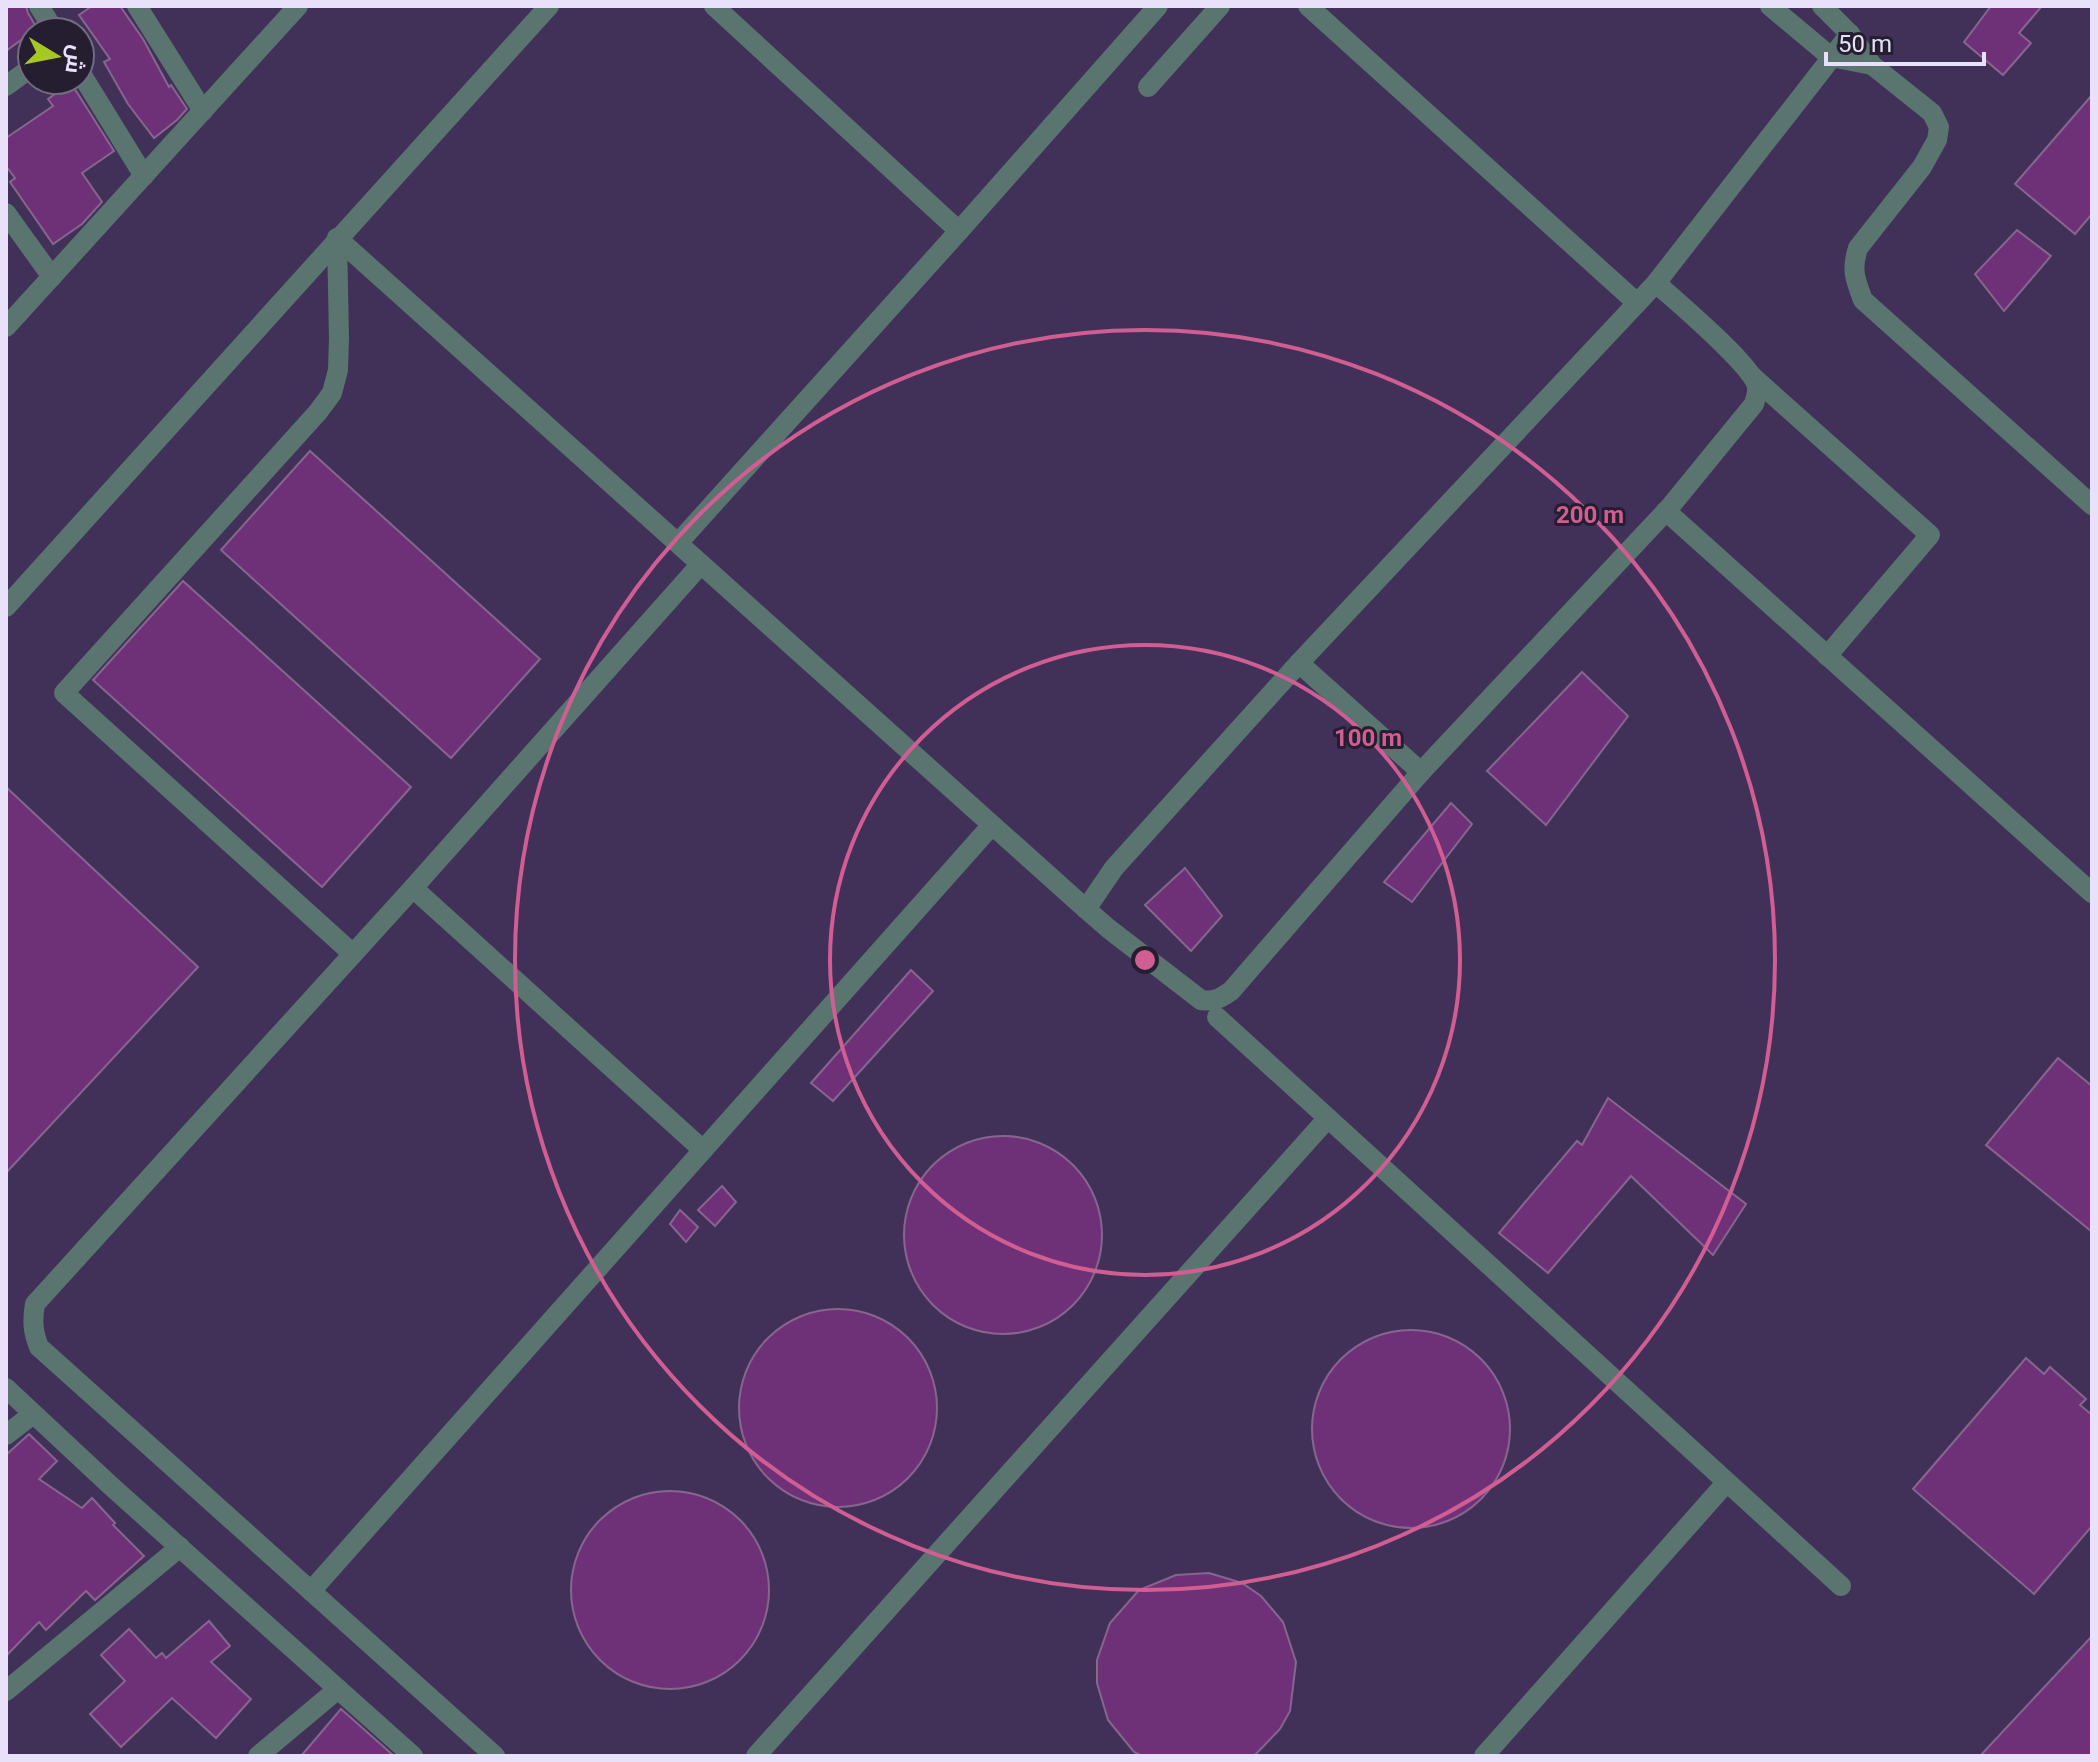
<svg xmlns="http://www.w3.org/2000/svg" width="2098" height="1762" font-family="Roboto,Cairo,sans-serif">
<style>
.building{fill:#6e3178;stroke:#87668d;stroke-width:2}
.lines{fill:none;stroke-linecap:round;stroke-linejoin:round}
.minor{stroke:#5a746f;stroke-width:20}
.ring{fill:none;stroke:#d05e92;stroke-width:4}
.centre{fill:#d05e92;stroke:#251e30;stroke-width:4}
.ring-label{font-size:24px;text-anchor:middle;font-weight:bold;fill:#d05e92;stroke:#251e30;stroke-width:6;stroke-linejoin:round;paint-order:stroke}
</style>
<rect width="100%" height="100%" fill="#413159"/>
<!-- building -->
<g class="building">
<path d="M6,6H26L28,13L38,30L32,32L6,51Z"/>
<path d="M92,6H120L143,39L169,87L171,85L187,109L177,120L154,138L128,104L104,62L110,59L79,15Z"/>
<path d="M1991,6H2042L2019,33L2031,43L2003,75L1964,42Z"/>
<path d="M71,83L114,151L82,173L102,202L82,224L53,244L10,182L15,178L6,166V138L53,106L48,99Z"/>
<path d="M2092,95V214L2075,234L2015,184Z"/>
<path d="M2017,230L2051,256L2004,311L1975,274Z"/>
<path d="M310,451L540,659L451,758L221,550Z"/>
<path d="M183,581L411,787L322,887L93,680Z"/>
<path d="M1582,672L1628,716L1546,825L1487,771Z"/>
<path d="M6,787L198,967L6,1173Z"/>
<path d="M1451,803L1472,824L1412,902L1384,882Z"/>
<path d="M1185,868L1222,916L1191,951L1145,905Z"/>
<path d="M911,970L933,991L833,1101L811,1083Z"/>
<path d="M2058,1058L2092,1086V1232L1986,1145Z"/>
<path d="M1608,1098L1746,1204L1713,1255L1631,1176L1548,1273L1499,1233L1577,1141L1582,1145Z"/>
<circle cx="1003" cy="1235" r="99"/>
<path d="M722,1186L736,1202L715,1226L698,1210Z"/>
<path d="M680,1210L698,1227L686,1242L670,1224Z"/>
<circle cx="838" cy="1408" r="99"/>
<circle cx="1411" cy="1429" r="99"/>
<path d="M2026,1358L2044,1374L2050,1367L2086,1399L2080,1405L2092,1415V1526L2034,1594L1913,1489Z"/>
<path d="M29,1434L57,1461L39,1479L82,1508L92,1498L115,1523L113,1525L144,1556L95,1600L86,1591L46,1630L39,1622L6,1656V1455Z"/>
<circle cx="670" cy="1590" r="99"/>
<path d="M1209,1573L1242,1583L1261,1596L1283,1622L1296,1662L1290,1711L1280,1729L1256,1754L1252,1756H1142L1134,1752L1108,1720L1097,1683V1660L1110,1623L1139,1590L1176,1575Z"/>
<path d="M209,1621L230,1646L211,1662L251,1699L216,1738L172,1698L121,1747L90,1714L125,1681L101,1655L129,1629L156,1658L162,1653L166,1658Z"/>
<path d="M2092,1636V1756H1980Z"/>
<path d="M341,1709L394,1756H301Z"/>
</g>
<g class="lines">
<!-- minor -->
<g class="minor">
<path d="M39,6L55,32"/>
<path d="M137,6L203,111"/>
<path d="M714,6L959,231"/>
<path d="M1308,6L1637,303"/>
<path d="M1770,6L1831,57L1872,65"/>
<path d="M1822,6L1850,34L1872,65L1932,113L1939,127L1937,140L1922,167L1858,248C1851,270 1855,279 1863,300L2092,505"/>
<path d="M80,72L144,176"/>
<path d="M6,86L32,67"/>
<path d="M1148,87L1220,6"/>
<path d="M6,213L52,277"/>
<path d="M337,238L1086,909"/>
<path d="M337,238L339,338L338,370L332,393L318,412L64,693L353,954"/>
<path d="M1656,283C1677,302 1750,363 1757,386C1758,392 1756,397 1754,404L1669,508L1421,772L1231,991C1221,998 1214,1002 1201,1000L1109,929L1086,909L1114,868L1299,663L1656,283L1850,34"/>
<path d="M6,327L298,6"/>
<path d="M1753,377L1930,535L1827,656"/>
<path d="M1666,511L2092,893"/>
<path d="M678,543L959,231L1158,6"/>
<path d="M6,607L549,6"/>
<path d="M1299,663L1421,772"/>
<path d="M413,888L703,1150"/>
<path d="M1217,1017L1841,1586"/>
<path d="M6,1388L111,1486L413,1756"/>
<path d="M6,1435L33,1414"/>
<path d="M311,1591L992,825"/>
<path d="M6,1691L180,1547"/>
<path d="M258,1756L338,1689"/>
<path d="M495,1756L39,1347C33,1332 32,1321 35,1304L413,888L701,564"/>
<path d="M756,1756L1328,1118"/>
<path d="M1484,1756L1726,1483"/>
</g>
</g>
<!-- distance rings -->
<g class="ring">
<circle cx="1145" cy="960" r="315"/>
<circle cx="1145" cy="960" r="630"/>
</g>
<circle cx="1145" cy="960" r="12" class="centre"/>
<g class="ring-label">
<text x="1590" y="523">200 m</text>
<text x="1368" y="746">100 m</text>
</g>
<!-- border -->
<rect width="2098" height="1762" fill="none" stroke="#e9e0f9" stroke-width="16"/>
<!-- north arrow -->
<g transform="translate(56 56) rotate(100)"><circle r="38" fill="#251e30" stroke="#736c80" stroke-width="2"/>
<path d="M0-6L14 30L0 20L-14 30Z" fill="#a5c822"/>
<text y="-12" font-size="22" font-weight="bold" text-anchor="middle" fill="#e9e0f9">ش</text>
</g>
<!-- scale -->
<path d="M1826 52v12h158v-12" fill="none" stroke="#e9e0f9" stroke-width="4"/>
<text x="1838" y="52" font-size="24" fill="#e9e0f9" stroke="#251e30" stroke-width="6" paint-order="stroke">50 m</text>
</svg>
